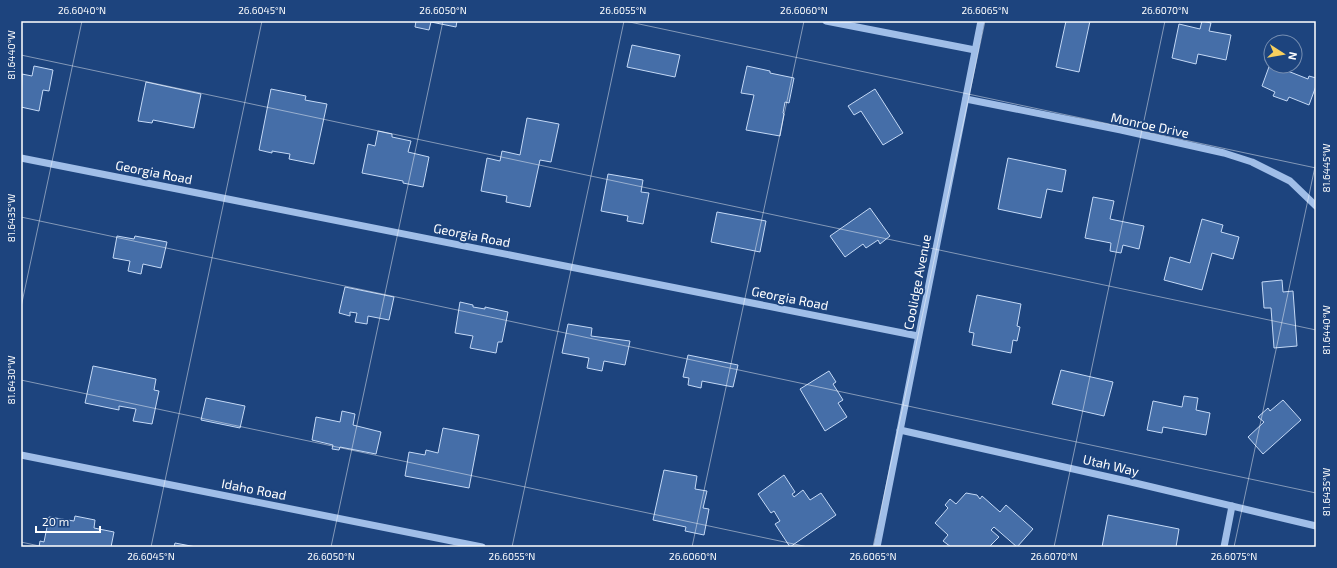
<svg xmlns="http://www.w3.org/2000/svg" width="1337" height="568" font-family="'Exo 2',sans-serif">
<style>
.building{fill:#456ea8;stroke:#c4d9f6}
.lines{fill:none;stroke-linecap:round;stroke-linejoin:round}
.minor{stroke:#a0bee8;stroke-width:7}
.ticks{fill:none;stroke:#fff;stroke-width:1;stroke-opacity:0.45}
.labels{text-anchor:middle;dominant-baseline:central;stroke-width:4;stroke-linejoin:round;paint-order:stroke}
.street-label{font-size:13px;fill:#fff;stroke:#1d447e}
.neatline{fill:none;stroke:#fff;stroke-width:1.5}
.ticks-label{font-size:10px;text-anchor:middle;fill:#fff}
</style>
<rect width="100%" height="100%" fill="#1d447e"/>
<!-- building -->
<g class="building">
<path d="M416,21H457L456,27L431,22L429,30L415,27Z"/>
<path d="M1066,21H1090L1079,72L1056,67Z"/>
<path d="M1202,21L1211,23L1209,31L1231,35L1226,60L1198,54L1196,64L1172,58L1179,24L1200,29Z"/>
<path d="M632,45L680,55L675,77L627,67Z"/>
<path d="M1270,64L1271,66H1275L1308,79L1309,76L1316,78V86L1309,105L1289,97L1287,101L1273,96L1275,92L1262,86Z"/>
<path d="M34,66L53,70L49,91L43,90L39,111L21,107L22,74L32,76Z"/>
<path d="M747,66L770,71V73L794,78L789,103L785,102L783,113L784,114L780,136L746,130L754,95L741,93Z"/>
<path d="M146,82L201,94L194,128L153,120L152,123L138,121Z"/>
<path d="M271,89L306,96L305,100L327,104L314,164L289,159L290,154L272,151V153L259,150Z"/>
<path d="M875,89L903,133L883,145L861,111L854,115L848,106Z"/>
<path d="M527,118L559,124L551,162L540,160L530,207L506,202L507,196L481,191L487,158L500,161L502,151L520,155Z"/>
<path d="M378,131L392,134V137L411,141L408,152L429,157L423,187L403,183V181L362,173L368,144L375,146Z"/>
<path d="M1008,158L1066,170L1062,192L1047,189L1041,218L998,209Z"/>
<path d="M608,174L643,180L641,192L649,193L643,224L627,221L628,216L601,211Z"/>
<path d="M1093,197L1114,201L1110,219L1144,226L1139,249L1123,245L1121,253L1110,251L1111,243L1085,238Z"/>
<path d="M870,208L890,236L880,244L878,240L866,248L863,244L845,257L830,236Z"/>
<path d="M717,212L766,221L760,252L711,242Z"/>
<path d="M1202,219L1223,225L1221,232L1239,237L1233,259L1212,253L1202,290L1164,280L1170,257L1190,263Z"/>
<path d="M117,236L134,239L135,236L167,242L161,268L143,264L141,274L128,271L130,261L113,258Z"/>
<path d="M1282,280L1283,292L1293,291L1297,346L1274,348L1271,308H1264L1262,282Z"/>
<path d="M345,287L394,297L389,320L368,316L367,324L355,322L357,313L350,312V316L339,313Z"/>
<path d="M977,295L1021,304L1017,326L1020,327L1017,341L1013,340L1011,353L972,345L974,333L969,332Z"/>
<path d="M460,302L473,305V307L485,309V307L508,312L502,342H498L496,353L470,348L473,336L455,333Z"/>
<path d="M568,324L592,328L591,336L630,341L625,365L604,361L602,371L587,368L589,358L562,353Z"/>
<path d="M688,355L738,365L733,387L702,381L701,388L688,385L689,378L683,377Z"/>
<path d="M93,366L156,379L154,390L159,391L152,424L133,421L136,409L119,406V410L85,403Z"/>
<path d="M1061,370L1113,382L1104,416L1052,404Z"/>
<path d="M829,371L836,382L833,384L843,400L838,403L847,417L825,431L800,389Z"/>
<path d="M1184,396L1198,398L1196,410L1210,413L1206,435L1163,427L1162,433L1147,430L1153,401L1182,407Z"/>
<path d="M206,398L245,406L240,428L201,420Z"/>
<path d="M1283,400L1301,420L1263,454L1248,437L1264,422L1258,417L1268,408L1270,411Z"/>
<path d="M342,411L355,414L353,425L381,432L376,454L340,447L339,450L332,449L333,445L312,440L316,417L340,422Z"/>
<path d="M443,428L479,435L469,488L405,476L409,452L425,455L426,450L438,453Z"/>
<path d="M664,470L697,476L695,489L707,491L703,508L709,509L704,535L685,531L686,527L653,520Z"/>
<path d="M784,475L795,492L792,494L794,497L803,490L810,500L821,493L836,515L790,547L775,524L780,521L774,511L771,513L758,494Z"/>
<path d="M966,493L977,495L980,499L982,496L1000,512L1006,505L1033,529L1017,547L994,527L991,530L999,537L989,547H951L943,541L948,535L935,523L948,508L945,505L950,499L956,504Z"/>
<path d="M1108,515L1179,529L1176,547H1102Z"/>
<path d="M75,516L95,520L94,528L114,532L111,547H39L40,541L44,542L49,517L74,521Z"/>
<path d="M175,543L196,547H174Z"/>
</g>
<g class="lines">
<!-- minor -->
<g class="minor">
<path d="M826,21L975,50"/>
<path d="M966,99L1121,130L1224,153L1252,162L1290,181L1316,206"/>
<path d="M21,158L918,336"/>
<path d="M900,430L1131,482L1316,526"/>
<path d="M21,455L482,547"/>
<path d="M877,547L981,21"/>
<path d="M1224,547L1232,506"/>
</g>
</g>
<!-- ticks -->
<path class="ticks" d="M625,21L1316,168M21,55L1316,330M21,217L1316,493M21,307L82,21M21,380L808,547M21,542L44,547M151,547L262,21M331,547L443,21M512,547L624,21M692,547L804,21M873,547L985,21M1054,547L1165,21M1234,547L1316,162"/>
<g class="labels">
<!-- street labels -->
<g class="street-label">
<text transform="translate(1150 125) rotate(12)">Monroe Drive</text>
<text transform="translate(154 172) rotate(11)">Georgia Road</text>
<text transform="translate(472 235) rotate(11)">Georgia Road</text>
<text transform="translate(917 282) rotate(-79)">Coolidge Avenue</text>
<text transform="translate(790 298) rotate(11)">Georgia Road</text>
<text transform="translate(1111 465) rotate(13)">Utah Way</text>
<text transform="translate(254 489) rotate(11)">Idaho Road</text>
</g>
</g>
<!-- border -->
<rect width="1337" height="568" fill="none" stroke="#1d447e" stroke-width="44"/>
<!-- north arrow -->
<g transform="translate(1283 54) rotate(102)"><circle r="19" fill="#1d447e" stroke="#778fb2"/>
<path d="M0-3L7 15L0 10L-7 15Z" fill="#f8d05e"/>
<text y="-6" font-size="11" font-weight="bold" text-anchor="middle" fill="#ffffff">N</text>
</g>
<!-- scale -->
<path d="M36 526v6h64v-6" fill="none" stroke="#ffffff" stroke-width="2"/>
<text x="42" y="526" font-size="12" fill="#ffffff" stroke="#1d447e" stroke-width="3" paint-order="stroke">20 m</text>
<rect x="22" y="22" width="1293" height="524" class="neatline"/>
<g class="ticks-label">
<text x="82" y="14">26.6040°N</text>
<text x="262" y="14">26.6045°N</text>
<text x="443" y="14">26.6050°N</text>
<text x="623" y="14">26.6055°N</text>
<text x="804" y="14">26.6060°N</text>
<text x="985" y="14">26.6065°N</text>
<text x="1165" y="14">26.6070°N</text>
<text transform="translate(11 55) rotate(-90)" y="4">81.6440°W</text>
<text transform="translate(1326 168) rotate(-90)" y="4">81.6445°W</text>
<text transform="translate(11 218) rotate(-90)" y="4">81.6435°W</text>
<text transform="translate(1326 330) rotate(-90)" y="4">81.6440°W</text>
<text transform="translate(11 380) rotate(-90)" y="4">81.6430°W</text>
<text transform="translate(1326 492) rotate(-90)" y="4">81.6435°W</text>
<text x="151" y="560">26.6045°N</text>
<text x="331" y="560">26.6050°N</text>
<text x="512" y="560">26.6055°N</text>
<text x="693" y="560">26.6060°N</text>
<text x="873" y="560">26.6065°N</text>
<text x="1054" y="560">26.6070°N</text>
<text x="1234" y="560">26.6075°N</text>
</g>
</svg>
